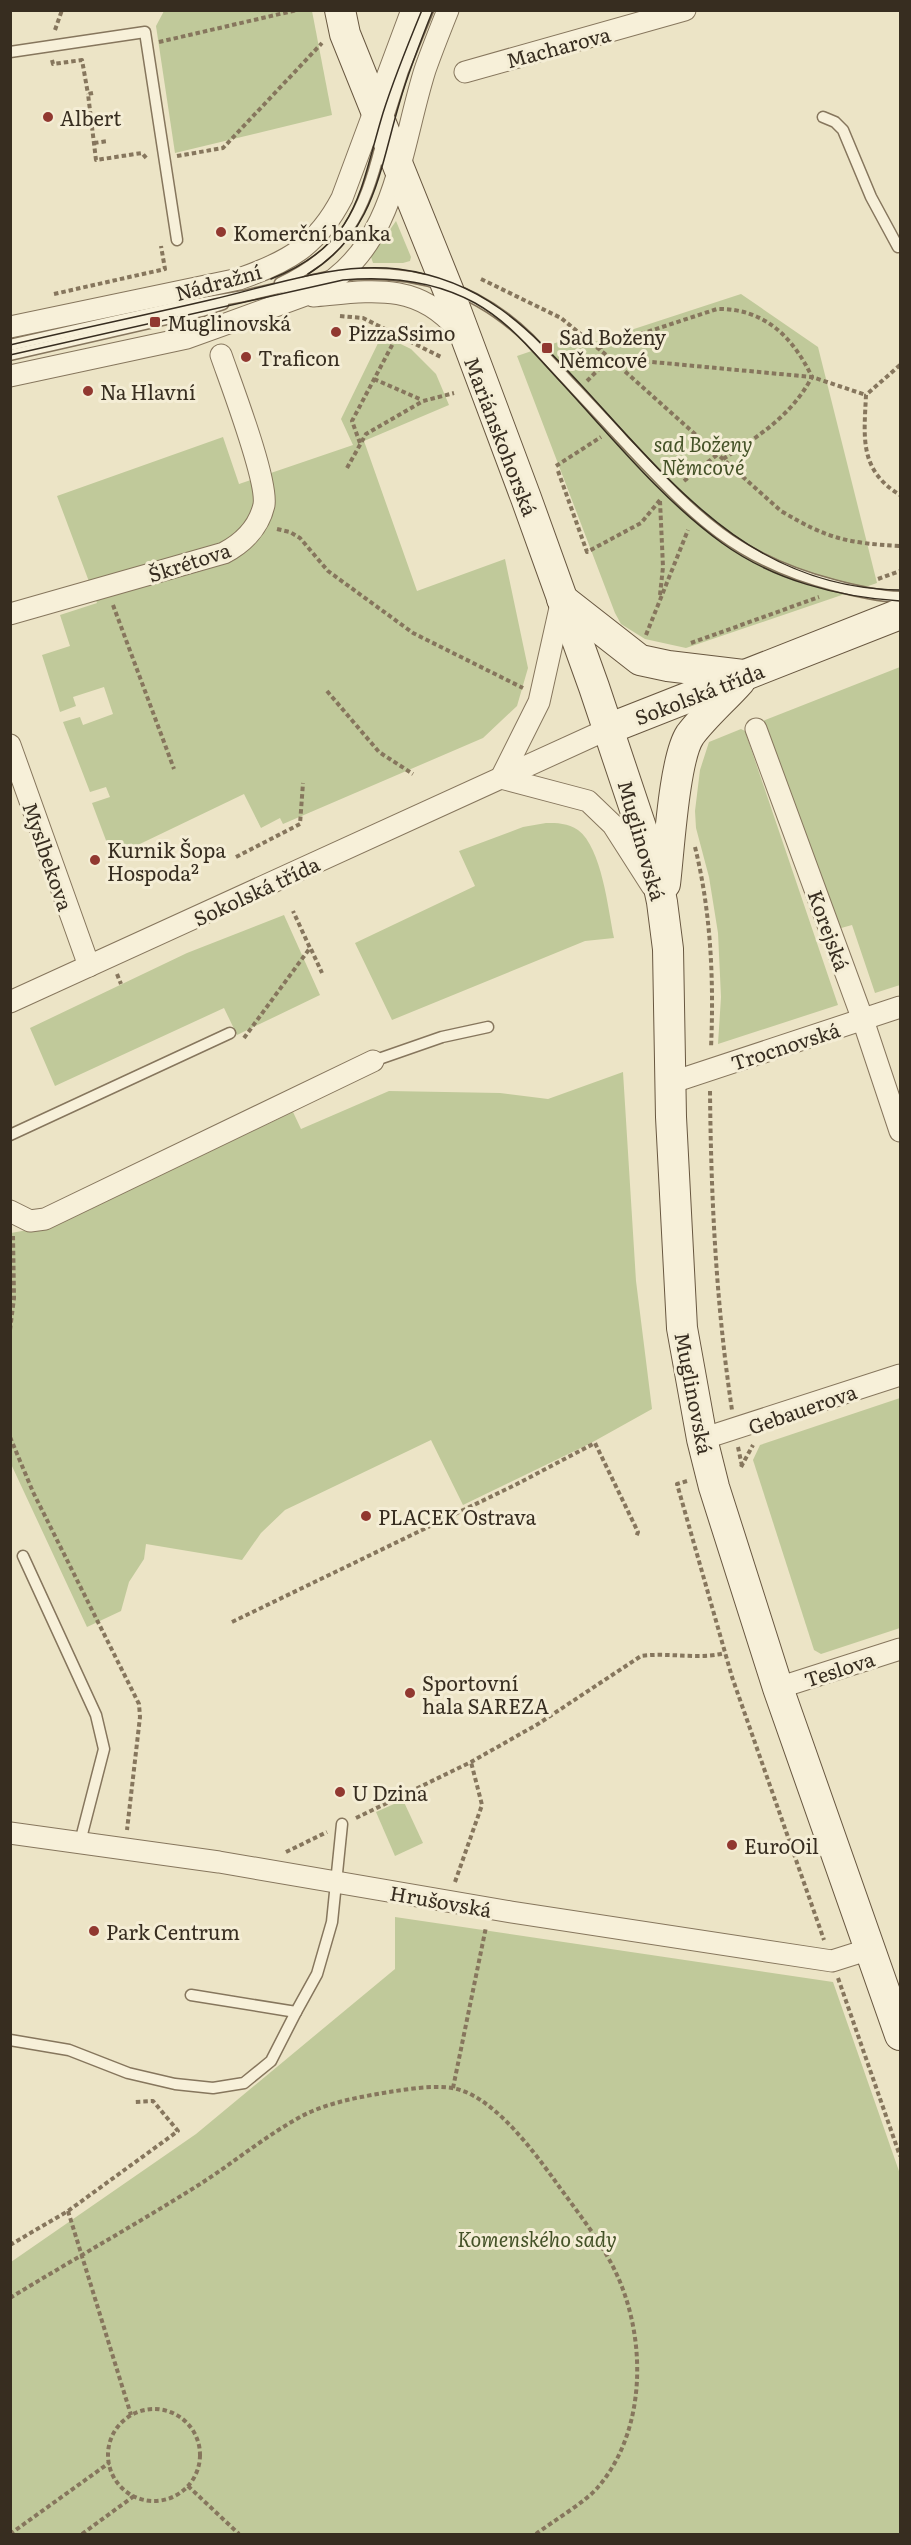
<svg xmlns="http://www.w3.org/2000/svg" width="911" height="2545" font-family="Literata,serif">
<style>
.green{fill:#c0c99a}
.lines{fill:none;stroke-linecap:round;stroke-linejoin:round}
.lane-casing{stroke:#86765d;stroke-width:13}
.street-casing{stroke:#86765d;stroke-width:23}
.secondary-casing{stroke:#685740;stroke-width:32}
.path{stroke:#86765d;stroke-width:4;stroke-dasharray:4.5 3;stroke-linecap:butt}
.lane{stroke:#f7f0d9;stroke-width:10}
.street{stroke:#f7f0d9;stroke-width:21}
.secondary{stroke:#f7f0d9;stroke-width:30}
.tram{stroke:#372d20;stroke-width:1.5}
.poi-dot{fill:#913830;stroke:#f4edd5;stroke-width:2}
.labels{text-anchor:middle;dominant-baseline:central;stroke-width:6;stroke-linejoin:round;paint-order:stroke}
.street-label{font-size:20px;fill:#372d20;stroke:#f4edd5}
.poi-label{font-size:20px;fill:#372d20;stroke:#f4edd5;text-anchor:start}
.park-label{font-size:20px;font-style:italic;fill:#445227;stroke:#f4edd5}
</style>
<rect width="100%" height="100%" fill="#ece4c6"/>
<!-- green -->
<g class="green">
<path d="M164,11H312L332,115L175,153L156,26Z"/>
<path d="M396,221L411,257L410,261L403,263H373L371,257Z"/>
<path d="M741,294L818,347L877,583L686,648L645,639L621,624L615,613L517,356L570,338L588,344Z"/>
<path d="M382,335L411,349L436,374L449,405L364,441L417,591L505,559L528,668L517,706L483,738L283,824L280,818L261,828L244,794L119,854L110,851L92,803L110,797L106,787L90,792L63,722L80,717L83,725L113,714L104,687L73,697L76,706L60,712L42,655L70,646L60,615L97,603L57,496L223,437L239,484L353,445L341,419Z"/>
<path d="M900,667V985L875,993L852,925L834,930L760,722Z"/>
<path d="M741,729L745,731L838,1005L718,1044L721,997L718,933L709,877L696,828L695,811L700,770L709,742Z"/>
<path d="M546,823C557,823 568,823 578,830C602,848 608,909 614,938L585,941L392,1020L355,943L475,886L459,851L523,827Z"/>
<path d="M284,915L320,995L237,1035L224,1008L55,1086L30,1028L187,953Z"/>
<path d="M623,1072L636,1281L652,1409L591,1443L463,1505L431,1440L285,1510L261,1533L242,1560L146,1544L144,1559L129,1582L121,1611L87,1627L11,1464V1233L55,1225L293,1112L301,1129L389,1091L500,1093L548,1099Z"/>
<path d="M900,1398V1628L821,1654L814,1650L753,1460L760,1445Z"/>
<path d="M403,1800L423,1843L395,1856L376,1812Z"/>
<path d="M395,1917L833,1982L900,2174V2534H11V2262L196,2134L395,1969Z"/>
</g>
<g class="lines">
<!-- lane casing -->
<g class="lane-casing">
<g id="lane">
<path d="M10,52L145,32L177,240"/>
<path d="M823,117L835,122L843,130L871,197L898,247L900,246"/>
<path d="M387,121L403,71L428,10"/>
<path d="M343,275C416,268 477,288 529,339C560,373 592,406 623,440C691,512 732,559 833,585C855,591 878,596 900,597"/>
<path d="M280,283C346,252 364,212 381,145"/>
<path d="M10,345L174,308L244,296L327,277"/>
<path d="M10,355L202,311L223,304"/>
<path d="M373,1061L442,1037L488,1027"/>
<path d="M10,1135L230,1033"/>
<path d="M23,1556L96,1715L104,1749L80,1842"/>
<path d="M191,1995L296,2012L317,1974L332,1922L342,1824"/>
<path d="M10,2040L69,2050L128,2073L175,2084L213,2088L244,2083L271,2061L296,2012"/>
</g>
</g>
<!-- street casing -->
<g class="street-casing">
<g id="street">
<path d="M465,72L685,10"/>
<path d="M313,296C370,291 417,281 458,330"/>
<path d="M10,327L239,279C288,262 317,246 342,198L412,10"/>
<path d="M10,376L187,338L314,292C396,249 400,149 425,70C432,50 440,30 448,10"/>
<path d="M10,614L224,553C243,543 259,527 264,505C268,480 231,384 221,355"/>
<path d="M756,729L863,1020L900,1131"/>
<path d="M10,745L89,966"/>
<path d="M501,778L588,801L613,825L652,886"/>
<path d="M501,778L539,702L562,599"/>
<path d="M10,1002L608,729"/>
<path d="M670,1083L900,1007"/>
<path d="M10,1211L30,1221L45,1219L373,1061"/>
<path d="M702,1439L900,1375"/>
<path d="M778,1688L900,1649"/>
<path d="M10,1833L219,1862L511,1912L832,1961L870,1949"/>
</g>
</g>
<!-- secondary casing -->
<g class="secondary-casing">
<g id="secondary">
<path d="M340,10L345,34L449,292L526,498L594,687L655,869L662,902L668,949L671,1117L682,1328L702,1439L714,1487L778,1688L900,2035"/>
<path d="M562,599L640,660L668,666L743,675"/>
<path d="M608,729L900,614"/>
<path d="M665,884C669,852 674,759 690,735C704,716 724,699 740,681"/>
</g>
</g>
<!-- path -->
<g class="path">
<path d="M55,30L62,10"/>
<path d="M159,42L297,10"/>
<path d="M52,60L53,64L82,60L88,94"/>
<path d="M93,93L88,94L96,160L142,153L148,160"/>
<path d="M94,143L108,141"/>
<path d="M177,156L223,148L322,43"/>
<path d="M481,279L561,318L610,358L781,511C828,539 847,543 900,546"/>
<path d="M54,294L165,269L161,246"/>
<path d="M340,316L363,318L441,357"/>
<path d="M598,348L717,309C764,308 793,337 812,377C791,416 759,436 723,459"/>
<path d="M900,365L866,395C864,438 859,470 900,495"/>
<path d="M374,379L422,400"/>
<path d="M587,381L610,358L812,377L866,395"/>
<path d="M360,443L352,421L398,334"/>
<path d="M556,466L601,437"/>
<path d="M347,468L366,434L423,401L454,393"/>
<path d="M558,471L587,552L641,523L660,500"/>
<path d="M684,481L718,454"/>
<path d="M277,529L290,532L300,538L328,571L413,633L523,688"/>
<path d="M878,579L900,571"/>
<path d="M660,595L663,567L660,501"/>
<path d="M113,605L174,769"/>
<path d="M646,635L688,530"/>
<path d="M691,643L819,597"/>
<path d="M327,691L379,752L413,774"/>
<path d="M695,847C711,912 714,981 711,1048"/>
<path d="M236,857L300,824L303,783"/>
<path d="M311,949L322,973"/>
<path d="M117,974L121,984"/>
<path d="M244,1038L310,948L293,911"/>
<path d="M710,1091C711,1197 716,1304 732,1410"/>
<path d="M10,1330L14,1298L13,1236"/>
<path d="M10,1437L33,1492L139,1704L140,1717L127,1830"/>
<path d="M738,1447L742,1466"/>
<path d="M741,1467L753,1445"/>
<path d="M687,1481L677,1484L732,1677L824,1940"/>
<path d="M232,1622L515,1485L595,1443L638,1532L636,1537"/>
<path d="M356,1818L471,1762L538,1724L641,1656C669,1652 697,1660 725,1653"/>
<path d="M286,1852L327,1832"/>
<path d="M455,1882L482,1805L471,1762"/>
<path d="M838,1978L900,2156"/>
<path d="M453,2088L486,1927"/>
<path d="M68,2211L131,2415"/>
<path d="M10,2245L68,2211L178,2131L153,2101L134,2102"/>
<path d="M10,2298C72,2260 135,2225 197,2186C232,2164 265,2136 302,2116C329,2102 360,2097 389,2092C409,2089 432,2085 452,2088C491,2094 531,2148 553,2178C572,2205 594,2232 610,2261C647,2328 649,2426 599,2486C586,2502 553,2521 536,2534"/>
<circle cx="154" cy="2455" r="46"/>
<path d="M188,2486L239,2534"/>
<path d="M10,2534L109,2463"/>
<path d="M82,2534L134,2496"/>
</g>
<!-- lane -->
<use href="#lane" class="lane"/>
<!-- street -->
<use href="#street" class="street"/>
<!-- secondary -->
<use href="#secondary" class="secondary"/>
<!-- tram -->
<g class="tram">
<path d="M308,274C376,232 379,170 400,101C409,70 421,40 433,10"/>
<path d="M271,279C359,244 359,192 383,113C394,78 408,44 422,10"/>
<path d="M10,345C78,329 146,315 214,299C274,285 336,262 398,269C483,280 527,327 582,386C673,485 752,588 900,590"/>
<path d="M10,355L343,280C388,276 435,281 475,303C509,322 532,351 558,379C610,435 660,498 722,543C773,580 838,597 900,601"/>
</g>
</g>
<!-- markers -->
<g class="poi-dot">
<circle cx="48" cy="117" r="6"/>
<circle cx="221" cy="232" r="6"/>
<rect x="149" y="316" width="12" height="12" rx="3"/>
<circle cx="336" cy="332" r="6"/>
<rect x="541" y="342" width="12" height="12" rx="3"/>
<circle cx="246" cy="357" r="6"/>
<circle cx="88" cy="391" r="6"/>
<circle cx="95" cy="860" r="6"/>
<circle cx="366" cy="1516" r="6"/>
<circle cx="410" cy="1693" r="6"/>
<circle cx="340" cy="1792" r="6"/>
<circle cx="732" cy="1845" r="6"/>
<circle cx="94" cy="1931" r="6"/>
</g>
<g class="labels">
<!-- street labels -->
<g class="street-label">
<text transform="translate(558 46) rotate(-15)">Macharova</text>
<text transform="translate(218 281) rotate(-15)">Nádražní</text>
<text transform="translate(502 436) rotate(69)">Mariánskohorská</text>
<text transform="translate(189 561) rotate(-18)">Škrétova</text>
<text transform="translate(699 693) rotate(-21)">Sokolská třída</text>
<text transform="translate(643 840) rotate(74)">Muglinovská</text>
<text transform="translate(49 856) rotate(71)">Myslbekova</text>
<text transform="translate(256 890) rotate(-25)">Sokolská třída</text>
<text transform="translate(830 930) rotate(70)">Korejská</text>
<text transform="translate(785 1045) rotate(-18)">Trocnovská</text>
<text transform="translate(695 1393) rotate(79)">Muglinovská</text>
<text transform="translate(802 1408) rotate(-19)">Gebauerova</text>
<text transform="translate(839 1668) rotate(-18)">Teslova</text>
<text transform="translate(441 1900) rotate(10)">Hrušovská</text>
</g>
<!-- poi labels -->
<g class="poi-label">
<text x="60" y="117">Albert</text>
<text x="233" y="232">Komerční banka</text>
<text x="167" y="322">Muglinovská</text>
<text x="348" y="332">PizzaSsimo</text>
<text x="559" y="336">Sad Boženy<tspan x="559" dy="23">Němcové</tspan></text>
<text x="258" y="357">Traficon</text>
<text x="100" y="391">Na Hlavní</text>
<text x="107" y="849">Kurnik Šopa<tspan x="107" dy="23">Hospoda²</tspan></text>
<text x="378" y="1516">PLACEK Ostrava</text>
<text x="422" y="1682">Sportovní<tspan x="422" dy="23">hala SAREZA</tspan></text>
<text x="352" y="1792">U Dzina</text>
<text x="744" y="1845">EuroOil</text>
<text x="106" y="1931">Park Centrum</text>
</g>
<!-- park labels -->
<g class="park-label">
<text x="703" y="443">sad Boženy<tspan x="703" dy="23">Němcové</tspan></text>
<text x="537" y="2238">Komenského sady</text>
</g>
</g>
<!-- border -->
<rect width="911" height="2545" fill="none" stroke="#372d20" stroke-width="24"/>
</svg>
